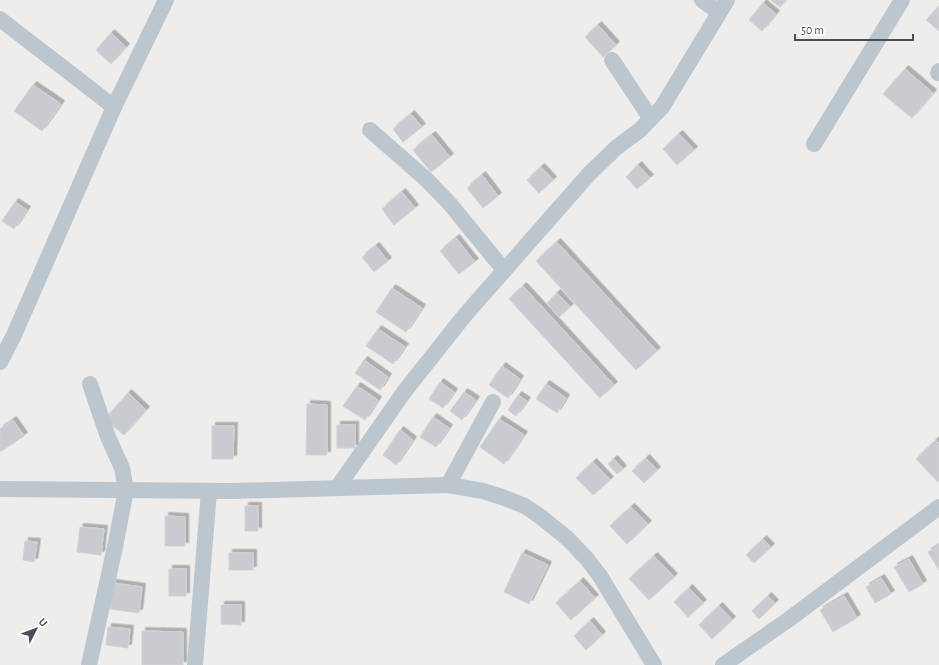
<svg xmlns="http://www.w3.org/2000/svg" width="939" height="665" font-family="'Alegreya Sans',sans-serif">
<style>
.building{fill:#c9cbd1;stroke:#d0d2d8;filter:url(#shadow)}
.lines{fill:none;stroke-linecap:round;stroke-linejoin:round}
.minor{stroke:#bcc6cf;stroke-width:16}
</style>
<defs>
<filter id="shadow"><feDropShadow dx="3.5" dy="-3.5" stdDeviation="0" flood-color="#0004"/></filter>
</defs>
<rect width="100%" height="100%" fill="#efecec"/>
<!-- building -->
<g class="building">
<path d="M771,0H786L780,7Z"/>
<path d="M763,3L776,14L762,31L749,20Z"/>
<path d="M939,6V31L926,20Z"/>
<path d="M598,25L616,45L603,57L585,37Z"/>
<path d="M111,33L126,47L111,64L96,50Z"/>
<path d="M905,69L933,93L912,118L883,94Z"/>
<path d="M33,85L61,104L42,131L14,111Z"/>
<path d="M411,114L422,127L403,142L393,129Z"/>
<path d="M679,134L694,150L677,165L663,149Z"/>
<path d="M432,135L450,157L431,172L413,150Z"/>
<path d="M638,165L650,178L637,189L626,177Z"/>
<path d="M541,167L553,180L539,193L527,180Z"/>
<path d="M482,175L498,196L483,208L467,188Z"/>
<path d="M402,192L415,208L394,225L382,209Z"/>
<path d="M15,202L27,210L14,229L2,221Z"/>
<path d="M456,238L475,262L459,274L440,251Z"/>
<path d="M557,242L657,351L636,370L536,261Z"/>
<path d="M376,246L388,261L374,272L362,257Z"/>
<path d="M523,286L614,385L600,398L509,299Z"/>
<path d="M392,288L422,308L406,332L376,312Z"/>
<path d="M557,293L570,307L559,317L547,303Z"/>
<path d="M378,329L405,347L393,364L366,346Z"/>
<path d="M364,360L388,377L380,390L355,373Z"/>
<path d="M502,366L520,379L508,398L489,385Z"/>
<path d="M440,382L454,392L443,408L429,399Z"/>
<path d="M546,384L566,398L557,413L536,399Z"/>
<path d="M357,386L378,400L365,420L343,406Z"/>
<path d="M464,392L476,400L462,420L450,411Z"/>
<path d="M128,393L146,410L124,435L105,419Z"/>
<path d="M518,395L527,401L516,416L508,410Z"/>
<path d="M307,404L327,405V455H306Z"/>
<path d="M433,417L449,428L436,447L420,437Z"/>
<path d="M499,419L524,435L504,464L480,447Z"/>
<path d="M13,420L24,436L0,452V429Z"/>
<rect x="337" y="425" width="18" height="23"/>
<path d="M212,426H234L233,459H212Z"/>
<path d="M400,430L413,440L396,465L383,455Z"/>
<path d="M936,440L939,443V480L938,482L916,459Z"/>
<path d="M646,458L657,470L644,483L632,471Z"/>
<path d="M614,459L623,469L617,474L608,464Z"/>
<path d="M593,462L610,480L593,495L576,478Z"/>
<rect x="245" y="506" width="13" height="25"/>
<path d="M631,507L648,524L627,544L610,526Z"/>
<path d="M165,516L185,517V546H165Z"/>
<path d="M80,527L104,529L101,555L77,552Z"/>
<path d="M763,539L771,547L754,563L746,555Z"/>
<path d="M25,541L37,542L34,562L23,560Z"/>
<path d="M939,545V570L928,552Z"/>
<rect x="229" y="553" width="24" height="17"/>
<path d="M522,553L548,565L529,604L504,592Z"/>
<path d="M654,556L674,577L649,600L629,579Z"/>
<path d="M909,559L923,584L909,592L894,567Z"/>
<rect x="169" y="569" width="17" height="27"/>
<path d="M881,578L891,594L875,603L866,587Z"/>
<path d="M580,581L595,598L571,620L556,603Z"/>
<path d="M113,583L142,587L139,613L110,609Z"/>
<path d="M689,588L703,603L688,617L674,602Z"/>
<path d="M768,596L775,603L759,619L752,611Z"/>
<path d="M844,596L857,618L833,632L820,610Z"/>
<path d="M221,605H241V625L221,624Z"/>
<path d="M719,606L732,620L712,639L699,625Z"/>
<path d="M590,621L602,635L586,650L574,636Z"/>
<path d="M108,627L130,629L128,648L106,645Z"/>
<path d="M142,631L183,632V665H142Z"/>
</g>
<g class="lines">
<!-- minor -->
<g class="minor">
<path d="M702,0L719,12"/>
<path d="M0,19L114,107"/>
<path d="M612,60L651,119"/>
<path d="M938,73L939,71"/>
<path d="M370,130L427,180L450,204L504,270"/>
<path d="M814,144L902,0"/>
<path d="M0,362L14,335L114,107L166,0"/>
<path d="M448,485L493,402"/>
<path d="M337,488L404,392L465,315L589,174L617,147L640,130L662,107L727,0"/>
<path d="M0,489L232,491L448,485L483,491L502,497L525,506L541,517L568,539L587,559L600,576L654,665"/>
<path d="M89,665L115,547L126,490L122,468L108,437L90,384"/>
<path d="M195,665L209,491"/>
<path d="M723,665L788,620L939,507"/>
</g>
</g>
<!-- north arrow -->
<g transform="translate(36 629) rotate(48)" stroke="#ffffff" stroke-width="3" paint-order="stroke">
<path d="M0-3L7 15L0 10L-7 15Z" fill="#444f5a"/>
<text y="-6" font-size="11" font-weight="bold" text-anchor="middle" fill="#444f5a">U</text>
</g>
<!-- scale -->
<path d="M795 34v6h118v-6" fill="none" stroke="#444f5a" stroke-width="2"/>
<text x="801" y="34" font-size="12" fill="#444f5a" stroke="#ffffff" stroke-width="3" paint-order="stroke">50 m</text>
</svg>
